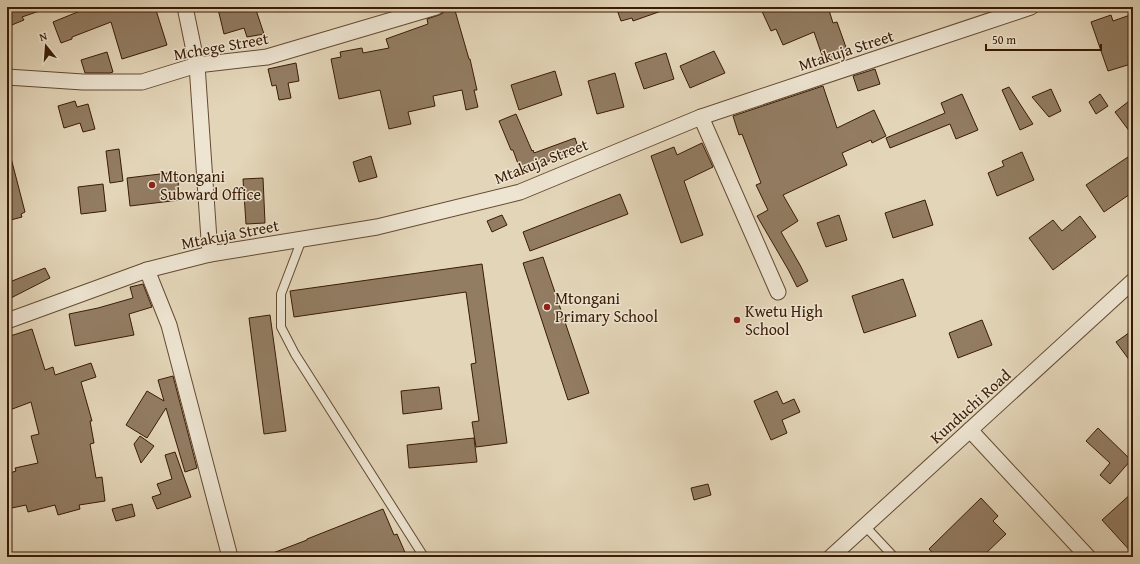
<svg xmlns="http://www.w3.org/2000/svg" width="1140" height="564" font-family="'Gentium Book Plus',serif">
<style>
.building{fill:#927c62;stroke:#3a1b05}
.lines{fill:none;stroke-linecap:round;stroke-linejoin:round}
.lane-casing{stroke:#644a32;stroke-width:10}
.street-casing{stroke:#644a32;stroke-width:17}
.lane{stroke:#ede4d1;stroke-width:8}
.street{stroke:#ede4d1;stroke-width:15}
.poi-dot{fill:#8f2418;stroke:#ede4d1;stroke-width:1.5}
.labels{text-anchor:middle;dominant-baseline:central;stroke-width:3;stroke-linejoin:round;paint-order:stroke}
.street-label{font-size:16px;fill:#3a1b05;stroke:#ede4d1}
.poi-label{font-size:16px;fill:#3a1b05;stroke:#ede4d1;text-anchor:start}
</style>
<rect width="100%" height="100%" fill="#e3d5b8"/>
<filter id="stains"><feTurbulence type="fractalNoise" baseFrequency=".005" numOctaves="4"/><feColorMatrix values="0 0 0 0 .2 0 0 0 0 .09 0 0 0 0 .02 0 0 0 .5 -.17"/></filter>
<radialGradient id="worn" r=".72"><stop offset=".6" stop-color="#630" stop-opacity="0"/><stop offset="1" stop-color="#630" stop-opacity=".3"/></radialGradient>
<!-- building -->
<g class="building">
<path d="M7,7H45V9L22,17L24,20L7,27Z"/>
<path d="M90,7H155L167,45L122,59L111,22L72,37V39L61,43L53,22Z"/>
<path d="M224,7H255L264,34L247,37L244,28L224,34L218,9Z"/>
<path d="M450,7H454L469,59H470L477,90H474L478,107L466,110L462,90L433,96L435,106L408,112L411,124L389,129L380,90L339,99L331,59L341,57L340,52L362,48L363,53L389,48L386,39L428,24L427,19L439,15L443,13L445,8Z"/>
<path d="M616,7H666L667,9L633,21L632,18L621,21Z"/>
<path d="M760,7H828L833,23L837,22L848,53L824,61L814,32L783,45L776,29L771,31Z"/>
<path d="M1133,14V55L1128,56L1131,64L1108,71L1091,22L1111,15L1113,21Z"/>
<path d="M714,51L725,73L690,88L680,66Z"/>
<path d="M107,52L113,72L110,73H85L81,60Z"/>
<path d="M666,53L674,79L644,89L635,63Z"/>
<path d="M296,63L299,81L288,83L291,98L279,100L276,85L272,86L268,69Z"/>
<path d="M875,69L880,84L858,91L853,76Z"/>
<path d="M555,71L562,95L519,110L511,85Z"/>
<path d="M615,73L624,107L597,114L588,81Z"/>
<path d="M823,86L837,128L874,110L886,136L872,143L871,140L842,153L847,165L783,195L798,221L781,232L800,265L808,281L797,287L789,271L757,216L768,210L756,185L761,183L742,134L739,135L733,116Z"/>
<path d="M1009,87L1033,124L1020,130L1002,90Z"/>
<path d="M1051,89L1061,111L1049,117L1032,97Z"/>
<path d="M962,94L978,130L956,139L950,124L890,148L886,138L945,113L941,103Z"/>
<path d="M1100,94L1108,106L1096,114L1089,102Z"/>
<path d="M1133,98V136L1115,112Z"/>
<path d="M75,101L77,107L88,104L95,129L83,132L80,123L64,128L58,106Z"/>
<path d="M516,114L532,151L533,150L534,153L575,138L579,150L538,165L539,166L521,172L513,150H511L499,121Z"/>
<path d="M702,143L713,167L684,181L703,235L681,243L651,156L674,147L677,155Z"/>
<path d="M119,149L123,181L110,183L106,151Z"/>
<path d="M1022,152L1034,180L997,196L988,173L1004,166L1002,161Z"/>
<path d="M371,156L377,177L359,182L353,162Z"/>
<path d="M1128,157L1133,164V192L1104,212L1086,185Z"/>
<path d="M11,158L25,212L21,214L22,217L7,221V159Z"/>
<path d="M177,172L180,200L130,206L127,178Z"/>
<path d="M263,178L265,223L246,224L243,179Z"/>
<path d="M103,184L106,211L81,214L78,187Z"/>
<path d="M620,194L628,214L530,251L523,232Z"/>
<path d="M925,200L933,225L893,238L885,213Z"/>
<path d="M502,215L507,225L492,232L487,221Z"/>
<path d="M839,215L847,240L826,247L817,223Z"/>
<path d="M1080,216L1096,237L1053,270L1029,238L1053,220L1062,231Z"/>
<path d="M543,257L589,393L568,400L523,263Z"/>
<path d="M482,264L507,443L476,447L472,422L479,421L471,364L476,363L466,292L294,317L290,291Z"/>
<path d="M45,268L50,278L7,300V283Z"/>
<path d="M903,279L916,316L864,333L852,296Z"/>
<path d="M143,284L152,307L129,314L134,335L75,346L69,314L98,308L133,298L130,287Z"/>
<path d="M270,315L286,431L264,434L249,318Z"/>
<path d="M982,320L992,345L958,358L949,333Z"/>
<path d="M32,329L45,370L53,367L55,375L91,363L96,377L81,382L92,421H90L94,443L90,444L96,478L102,477L105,501L79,505L80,509L58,515L55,505L28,512L26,505L7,509V474L16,471L15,468L38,463L31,436L39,434L31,402L7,411V337Z"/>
<path d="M1133,330V365L1116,342Z"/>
<path d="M173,376L197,468L185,472L166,408L147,438L126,425L147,391L164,401L158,380Z"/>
<path d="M439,387L442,409L403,414L401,391Z"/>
<path d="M777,391L783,404L794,399L800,412L782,420L787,433L771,440L754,401Z"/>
<path d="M1098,428L1131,460L1110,484L1100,475L1110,463L1086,441Z"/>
<path d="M140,436L154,446L141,463L134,444Z"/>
<path d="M474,438L477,462L409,468L407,445Z"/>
<path d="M175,452L191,497L157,509L152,497L161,494L157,484L172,479L165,455Z"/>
<path d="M708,484L711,495L694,500L691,488Z"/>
<path d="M1133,492V554L1102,520Z"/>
<path d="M981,498L998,516L993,521L1006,534L982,557H936L929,549Z"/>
<path d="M132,504L135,516L116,521L112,509Z"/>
<path d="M383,509L394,535L397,534L407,557H265V556L307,540V539Z"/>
</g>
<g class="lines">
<!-- lane casing -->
<g class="lane-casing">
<g id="lane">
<path d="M302,239L281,294V327L295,354L424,557"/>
<path d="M865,526L894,557"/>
</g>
</g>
<!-- street casing -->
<g class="street-casing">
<g id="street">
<path d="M185,7L197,65L210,254"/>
<path d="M7,77L83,82H142L197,65L267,57L436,7"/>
<path d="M701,117L778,292"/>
<path d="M147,270L169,325L230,557"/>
<path d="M7,321L147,270L210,254L377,227L520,192L701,117L1031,7"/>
<path d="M970,430L1088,557"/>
<path d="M831,557L1133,281"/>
</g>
</g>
<!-- lane -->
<use href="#lane" class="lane"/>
<!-- street -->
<use href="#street" class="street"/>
</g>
<!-- markers -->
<g class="poi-dot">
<circle cx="152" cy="185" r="4"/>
<circle cx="547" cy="307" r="4"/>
<circle cx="737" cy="320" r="4"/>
</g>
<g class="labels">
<!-- street labels -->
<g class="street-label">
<text transform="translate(221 46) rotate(-10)">Mchege Street</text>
<text transform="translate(846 50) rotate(-18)">Mtakuja Street</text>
<text transform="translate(541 161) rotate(-21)">Mtakuja Street</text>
<text transform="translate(230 234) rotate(-11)">Mtakuja Street</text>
<text transform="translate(970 406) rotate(-42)">Kunduchi Road</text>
</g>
<!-- poi labels -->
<g class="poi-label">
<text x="160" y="176">Mtongani<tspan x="160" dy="18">Subward Office</tspan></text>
<text x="555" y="298">Mtongani<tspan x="555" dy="18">Primary School</tspan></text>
<text x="745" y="311">Kwetu High<tspan x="745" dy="18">School</tspan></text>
</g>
</g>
<!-- margin -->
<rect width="1140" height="564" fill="none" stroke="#e3d5b8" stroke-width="24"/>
<rect x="8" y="8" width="1124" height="548" fill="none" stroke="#3a1b05" stroke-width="2"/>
<rect x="12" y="12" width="1116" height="540" fill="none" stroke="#3a1b05"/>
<!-- north arrow -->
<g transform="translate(46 46) rotate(343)" stroke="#ede4d1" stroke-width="3" paint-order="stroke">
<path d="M0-3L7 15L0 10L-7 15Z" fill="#3a1b05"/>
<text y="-6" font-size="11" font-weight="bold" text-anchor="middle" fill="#3a1b05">N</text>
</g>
<!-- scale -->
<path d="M986 44v6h115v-6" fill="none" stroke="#3a1b05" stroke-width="2"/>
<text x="992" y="44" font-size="12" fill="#3a1b05" stroke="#ede4d1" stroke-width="3" paint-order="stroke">50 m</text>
<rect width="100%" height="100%" filter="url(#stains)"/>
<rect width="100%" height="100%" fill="url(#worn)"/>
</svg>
